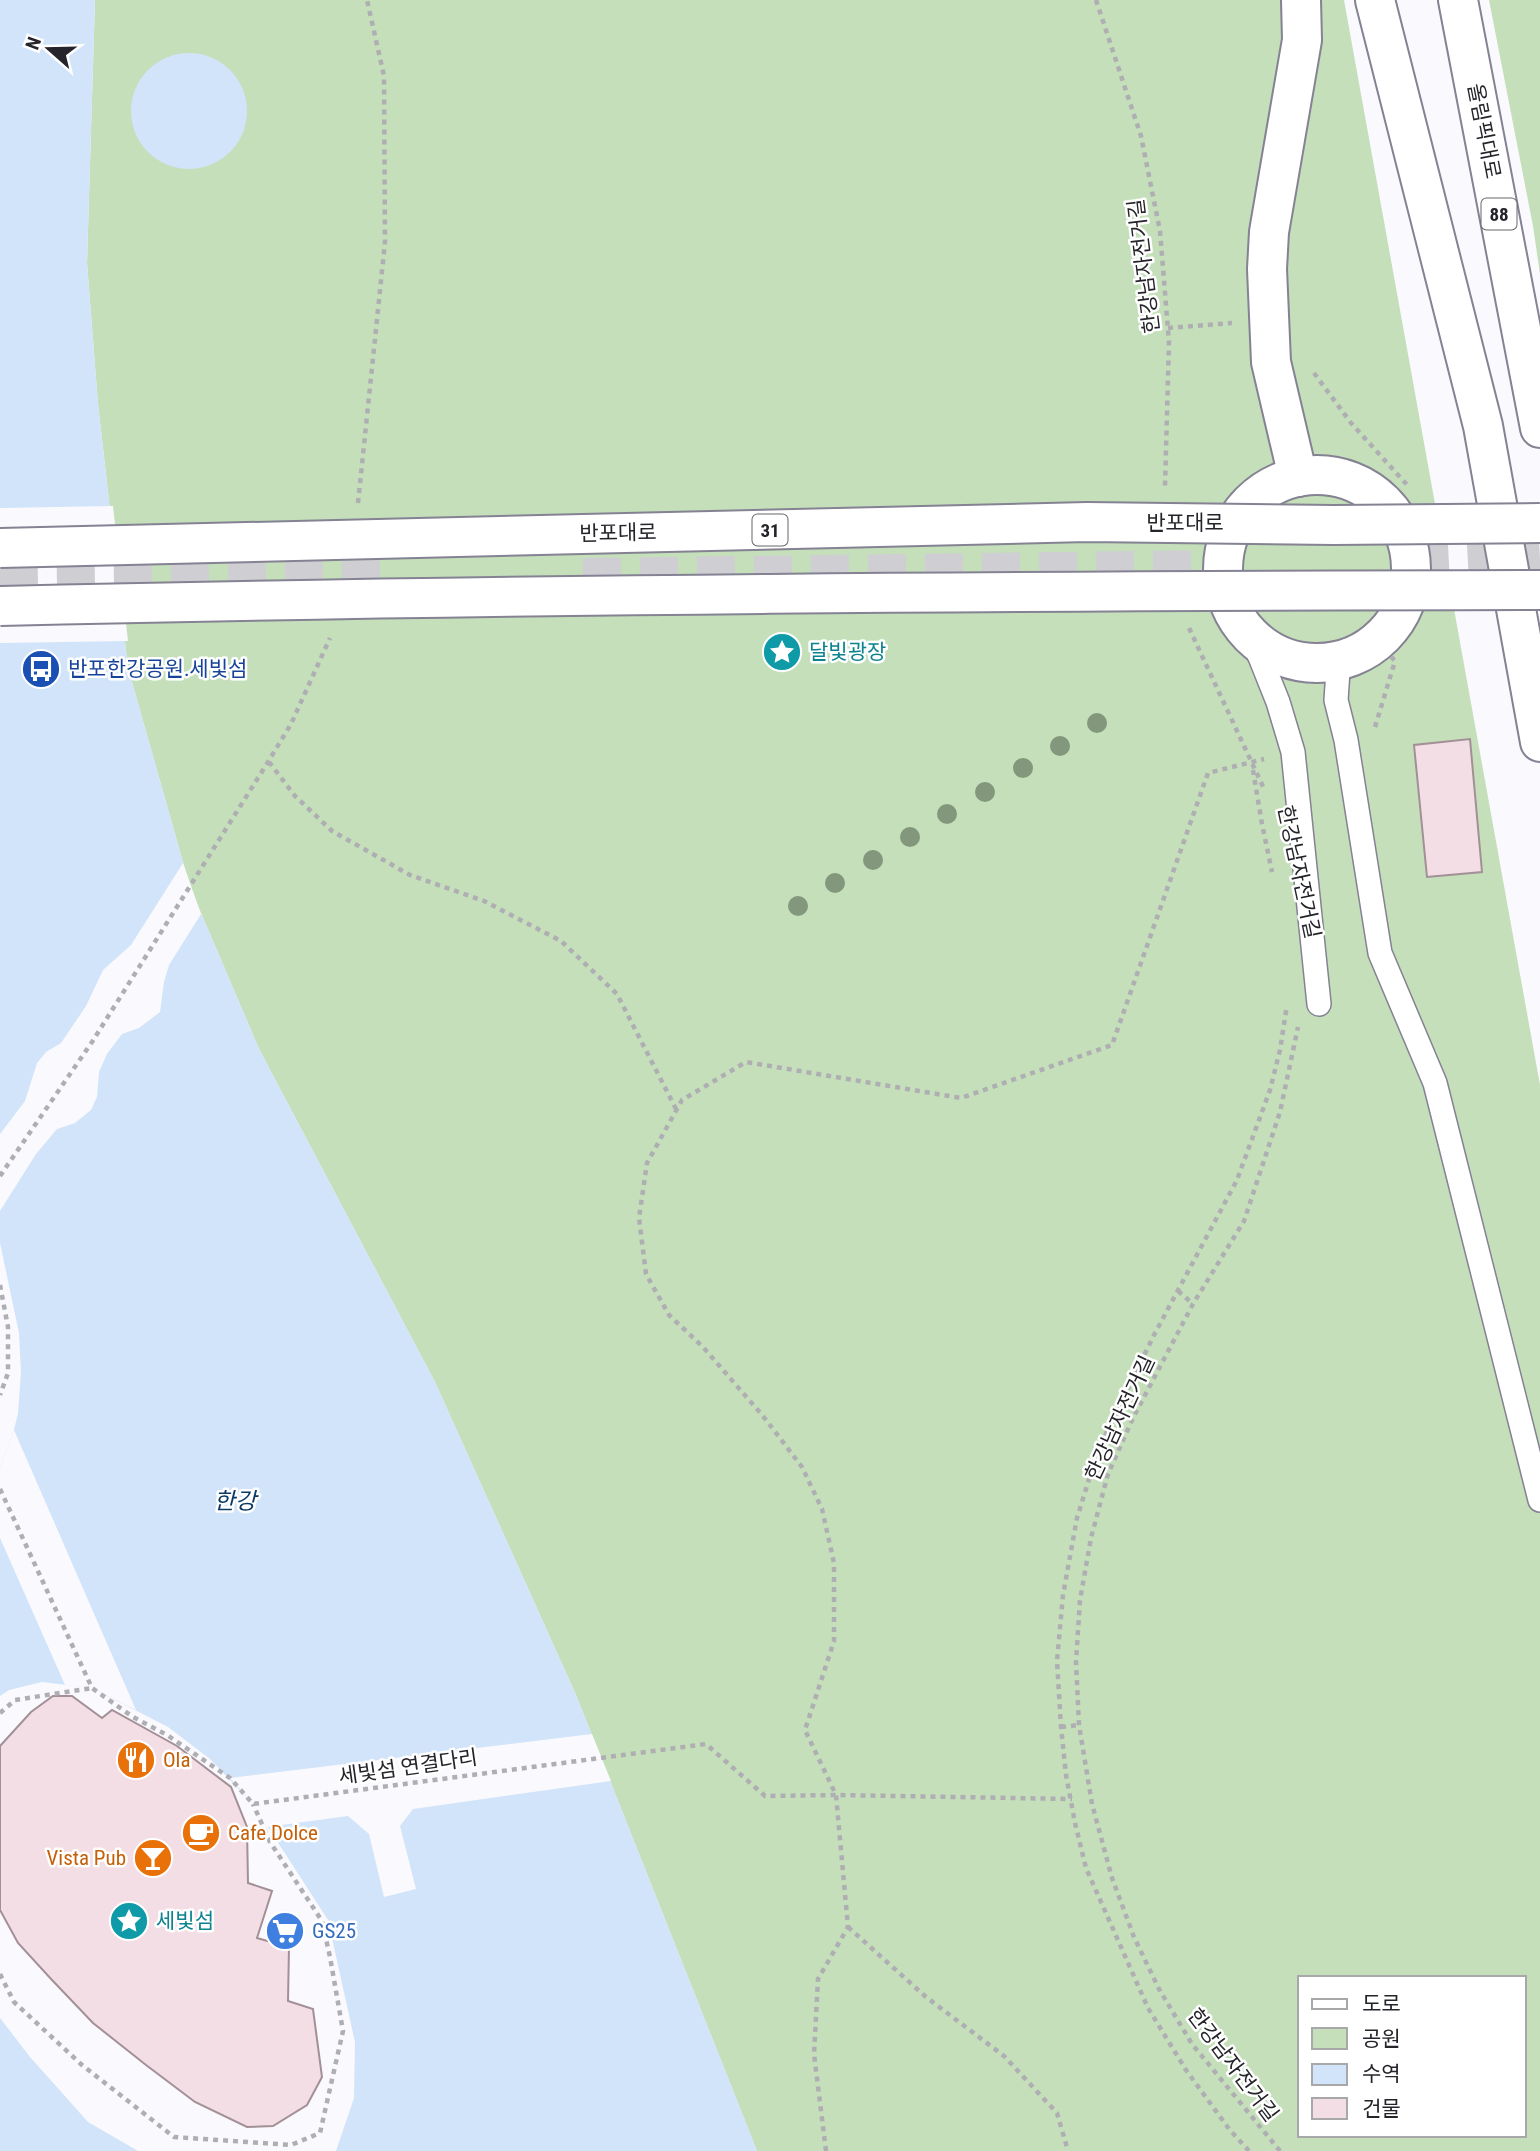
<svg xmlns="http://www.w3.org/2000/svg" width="1540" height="2151" font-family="'Roboto Condensed','Noto Sans KR',sans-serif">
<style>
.green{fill:#c4dfba;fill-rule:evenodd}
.water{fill:#d1e4fa}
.pier{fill:#faf9fd}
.building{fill:#f2dee4;stroke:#a39096;stroke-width:2}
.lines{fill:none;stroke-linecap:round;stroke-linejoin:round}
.secondary-tunnel{stroke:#cfced3;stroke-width:38;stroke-dasharray:38 19;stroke-linecap:butt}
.lane-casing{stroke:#848293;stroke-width:26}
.secondary-casing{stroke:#848293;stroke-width:42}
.highway-casing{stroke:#848293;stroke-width:42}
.path{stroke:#afaeb3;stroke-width:4.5;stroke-dasharray:5 5;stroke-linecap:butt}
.lane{stroke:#fff;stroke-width:23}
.secondary{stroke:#fff;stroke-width:38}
.highway{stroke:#fff;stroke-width:38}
.primary-bridge-casing{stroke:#848293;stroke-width:42;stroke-linecap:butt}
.primary-bridge{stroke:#fff;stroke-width:38}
.tree{fill:#83977c}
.labels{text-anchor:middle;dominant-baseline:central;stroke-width:5;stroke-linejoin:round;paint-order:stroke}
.shield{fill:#fff;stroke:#66666a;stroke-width:2}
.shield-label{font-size:19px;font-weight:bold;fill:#25242a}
.street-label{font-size:21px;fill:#25242a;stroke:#fff}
.culture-label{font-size:21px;fill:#0d838f;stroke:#fff;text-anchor:start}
.transit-label{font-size:21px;fill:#164399;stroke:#fff;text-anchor:start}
.food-label{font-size:21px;fill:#c56008;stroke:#fff;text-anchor:start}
.shop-label{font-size:21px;fill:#366cbe;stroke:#fff;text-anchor:start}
.water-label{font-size:23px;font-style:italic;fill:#0a3964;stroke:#fff}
</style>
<rect width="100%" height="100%" fill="#faf9fd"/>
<!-- green -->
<g class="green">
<path d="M95,0H1344L1540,1085V2151H757L576,1695L435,1382L259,1049L190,887L128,668L98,404L87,263ZM1300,1978H1524V2135H1300Z"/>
<path d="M1489,0H1540V274L1533,226Z"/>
</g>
<!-- water -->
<g class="water">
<path d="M0,0H95L87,263L98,404L128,668L190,887L259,1049L435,1382L576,1695L757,2151H336L354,2098L355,2042L328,1920L253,1804L210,1759L168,1727L92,1688L42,1682L9,1690L0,1696V1468L14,1430L18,1413L21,1372L19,1333L0,1243Z"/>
<circle cx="189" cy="111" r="58"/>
<path d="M0,2018L30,2057L88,2122L138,2151H0Z"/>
</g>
<!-- pier -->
<g class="pier">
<path d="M113,506L128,641L0,643V508Z"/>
<path d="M183,863L201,914L169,965L164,982L160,1012L139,1028L122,1034L107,1054L99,1072L97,1097L91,1110L75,1123L57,1129L36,1154L0,1211V1134L25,1101L37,1063L46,1052L61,1043L86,1006L103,970L131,945Z"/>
<path d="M14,1430L136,1710L92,1688L65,1685L0,1538V1468Z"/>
<path d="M592,1734L611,1781L413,1809L400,1826L416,1889L384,1897L369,1834L348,1816L267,1827L253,1804L230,1778Z"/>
</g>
<!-- building -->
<g class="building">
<path d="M1470,739L1482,872L1427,877L1414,745Z"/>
<path d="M53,1696H72L102,1718L112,1710L177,1746L231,1787L247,1827L248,1883L272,1891L257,1938L289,1947L288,2001L313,2009L322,2077L307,2105L273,2126L247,2127L195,2102L146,2065L93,2023L52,1980L18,1943L0,1910V1746L31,1712Z"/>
</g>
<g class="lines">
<!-- secondary-tunnel -->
<g class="secondary-tunnel">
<path d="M1411,565L1540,558"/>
<path d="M583,577L1221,569"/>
<path d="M0,585L386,579"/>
</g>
<!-- lane casing -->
<g class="lane-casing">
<g id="lane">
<path d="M1248,634L1260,657L1278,702L1293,752L1319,1004"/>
<path d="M1353,657L1338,671L1336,700L1346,740L1380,953L1435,1083L1540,1500"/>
</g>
</g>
<!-- secondary casing -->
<g class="secondary-casing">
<circle id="secondary" cx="1317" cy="569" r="94"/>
</g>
<!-- highway casing -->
<g class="highway-casing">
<g id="highway">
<path d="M1375,0L1483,426L1540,742"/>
<path d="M1458,0L1540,428"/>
<path d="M1298,477L1271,362L1267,269L1269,232L1302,40L1301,0"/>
</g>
</g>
<!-- path -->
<g class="path">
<path d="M1096,0L1141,136L1160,231L1169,342L1165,486"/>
<path d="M1168,328L1232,323"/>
<path d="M1314,373L1351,423L1409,487"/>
<path d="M358,503L385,242L384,76L367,0"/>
<path d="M1189,628L1265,791"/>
<path d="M1375,727L1395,661L1381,645"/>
<path d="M269,762L295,796L332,831L410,875L484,901L561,941L617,994L676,1109"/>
<path d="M1253,770L1262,824L1272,872"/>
<path d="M0,1176L92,1042L268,762L291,724L330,638"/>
<path d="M0,1285L8,1327V1373L0,1395"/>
<path d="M1178,1291L1193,1304"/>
<path d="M0,1489L92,1688L133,1717L167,1735L230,1778L253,1804L706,1744L765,1796L836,1795L1072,1799"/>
<path d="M0,1713L15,1700L92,1688"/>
<path d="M1061,1727L1079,1725"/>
<path d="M848,1927L926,1997L1004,2056L1057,2113L1068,2151"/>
<path d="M0,1974L14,2002L82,2065L174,2137L291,2145L320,2133L343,2031L330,1957L322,1921L270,1842L253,1804"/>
<path d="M826,2151L814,2054L818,1979L848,1927L836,1795L805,1730L834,1641V1563L822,1509L802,1467L763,1416L703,1347L669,1315L646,1274L639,1218L647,1163L682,1100L746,1062L961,1098L1112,1045L1208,773L1264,759"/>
<path d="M1249,2151L1229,2129L1186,2070L1148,2008L1086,1868L1075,1823L1066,1775L1061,1727L1057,1661L1063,1595L1077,1518L1098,1450L1154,1335L1237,1180L1270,1090L1280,1050L1287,1005"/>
<path d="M1280,2151L1192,2044L1159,1989L1134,1937L1112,1878L1092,1804L1079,1725L1076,1662L1080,1600L1091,1538L1108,1474L1133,1418L1193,1304L1244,1221L1280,1112L1298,1027"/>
</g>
<!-- lane -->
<use href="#lane" class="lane"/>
<!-- secondary -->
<use href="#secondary" class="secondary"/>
<!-- highway -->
<use href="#highway" class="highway"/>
<!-- primary-bridge casing -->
<g class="primary-bridge-casing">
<g id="primary-bridge">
<path d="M0,548L1087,522L1334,525L1540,523"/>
<path d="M0,606C513,594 1027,591 1540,590"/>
</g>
</g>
<!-- primary-bridge -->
<use href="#primary-bridge" class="primary-bridge"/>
</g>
<!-- trees -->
<g class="tree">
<circle cx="1097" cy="723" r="10"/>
<circle cx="1060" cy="746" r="10"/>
<circle cx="1023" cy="768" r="10"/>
<circle cx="985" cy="792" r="10"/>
<circle cx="947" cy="814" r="10"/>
<circle cx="910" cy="837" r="10"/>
<circle cx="873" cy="860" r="10"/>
<circle cx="835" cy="883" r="10"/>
<circle cx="798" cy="906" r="10"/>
</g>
<!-- icons -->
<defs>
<g id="sight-disc" transform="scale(2.0125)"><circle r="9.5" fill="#0f9aa8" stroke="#fff"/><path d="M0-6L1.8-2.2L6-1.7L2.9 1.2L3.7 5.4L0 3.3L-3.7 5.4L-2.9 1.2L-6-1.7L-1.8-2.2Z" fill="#fff"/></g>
<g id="bus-disc" transform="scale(2.0125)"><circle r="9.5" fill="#1a4fb4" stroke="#fff"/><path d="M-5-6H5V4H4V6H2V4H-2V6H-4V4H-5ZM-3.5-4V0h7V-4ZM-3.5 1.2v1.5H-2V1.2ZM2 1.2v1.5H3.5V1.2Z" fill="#fff"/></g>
<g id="restaurant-disc" transform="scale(2.0125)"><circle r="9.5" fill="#e8710a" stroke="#fff"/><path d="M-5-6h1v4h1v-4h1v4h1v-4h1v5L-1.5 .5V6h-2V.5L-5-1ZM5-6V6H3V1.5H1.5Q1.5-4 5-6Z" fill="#fff"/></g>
<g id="cafe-disc" transform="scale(2.0125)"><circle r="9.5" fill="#e8710a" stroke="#fff"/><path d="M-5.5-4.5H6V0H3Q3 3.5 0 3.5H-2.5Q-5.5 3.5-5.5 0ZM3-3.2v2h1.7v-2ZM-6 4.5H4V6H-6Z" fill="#fff"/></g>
<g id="bar-disc" transform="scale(2.0125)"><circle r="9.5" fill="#e8710a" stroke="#fff"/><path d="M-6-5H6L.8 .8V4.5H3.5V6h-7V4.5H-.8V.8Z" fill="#fff"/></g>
<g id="supermarket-disc" transform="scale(2.0125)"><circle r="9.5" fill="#3f7fe0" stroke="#fff"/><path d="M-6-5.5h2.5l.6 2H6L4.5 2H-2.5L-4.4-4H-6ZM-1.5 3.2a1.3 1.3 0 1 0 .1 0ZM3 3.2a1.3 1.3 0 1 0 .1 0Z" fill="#fff"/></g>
</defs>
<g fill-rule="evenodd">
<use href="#sight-disc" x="782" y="652"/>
<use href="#bus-disc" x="41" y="669"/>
<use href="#restaurant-disc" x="136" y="1760"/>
<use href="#cafe-disc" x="201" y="1833"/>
<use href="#bar-disc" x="153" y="1858"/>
<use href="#sight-disc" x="129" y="1921"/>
<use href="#supermarket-disc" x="285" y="1931"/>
</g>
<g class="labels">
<!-- shield labels -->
<g class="shield">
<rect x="1481.5" y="198.5" width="35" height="31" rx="5"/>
<rect x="752.5" y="514.5" width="35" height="31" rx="5"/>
</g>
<g class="shield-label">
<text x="1499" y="214">88</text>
<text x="770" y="530">31</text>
</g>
<!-- street labels -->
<g class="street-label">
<text transform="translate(1484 131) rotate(79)">올림픽대로</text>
<text transform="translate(1144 266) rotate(-97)">한강남자전거길</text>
<text x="1185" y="523">반포대로</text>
<text transform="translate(618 533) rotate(-1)">반포대로</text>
<text transform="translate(1299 872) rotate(78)">한강남자전거길</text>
<text transform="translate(1120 1418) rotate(-65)">한강남자전거길</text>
<text transform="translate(408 1767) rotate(-8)">세빛섬 연결다리</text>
<text transform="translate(1233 2065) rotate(53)">한강남자전거길</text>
</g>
<!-- culture labels -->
<g class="culture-label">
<text x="809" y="652">달빛광장</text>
<text x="156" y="1921">세빛섬</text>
</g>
<!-- transit labels -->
<g class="transit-label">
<text x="68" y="669">반포한강공원.세빛섬</text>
</g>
<!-- food labels -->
<g class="food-label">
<text x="163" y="1760">Ola</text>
<text x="228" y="1833">Cafe Dolce</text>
<text x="126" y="1858" text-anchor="end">Vista Pub</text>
</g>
<!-- shop labels -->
<g class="shop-label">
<text x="312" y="1931">GS25</text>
</g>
<!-- water labels -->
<g class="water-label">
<text x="235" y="1501">한강</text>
</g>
</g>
<!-- legend -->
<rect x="1298" y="1976" width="228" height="161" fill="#ffffff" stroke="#a8a7aa" stroke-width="2"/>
<rect x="1312" y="1999" width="35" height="10" fill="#ffffff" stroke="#a8a7aa" stroke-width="2"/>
<text x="1362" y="2011" font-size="21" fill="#25242a">도로</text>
<rect x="1312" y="2028" width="35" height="21" fill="#c4dfba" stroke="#a8a7aa" stroke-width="2"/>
<text x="1362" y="2046" font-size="21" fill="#25242a">공원</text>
<rect x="1312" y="2064" width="35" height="21" fill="#d1e4fa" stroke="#a8a7aa" stroke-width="2"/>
<text x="1362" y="2081" font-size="21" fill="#25242a">수역</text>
<rect x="1312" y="2098" width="35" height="21" fill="#f2dee4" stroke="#a8a7aa" stroke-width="2"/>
<text x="1362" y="2116" font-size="21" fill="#25242a">건물</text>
<!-- north arrow -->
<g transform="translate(49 49) rotate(290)" stroke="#ffffff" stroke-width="5" paint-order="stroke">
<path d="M0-5L12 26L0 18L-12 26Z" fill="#25242a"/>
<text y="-10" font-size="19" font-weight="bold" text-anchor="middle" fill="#25242a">N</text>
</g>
</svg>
